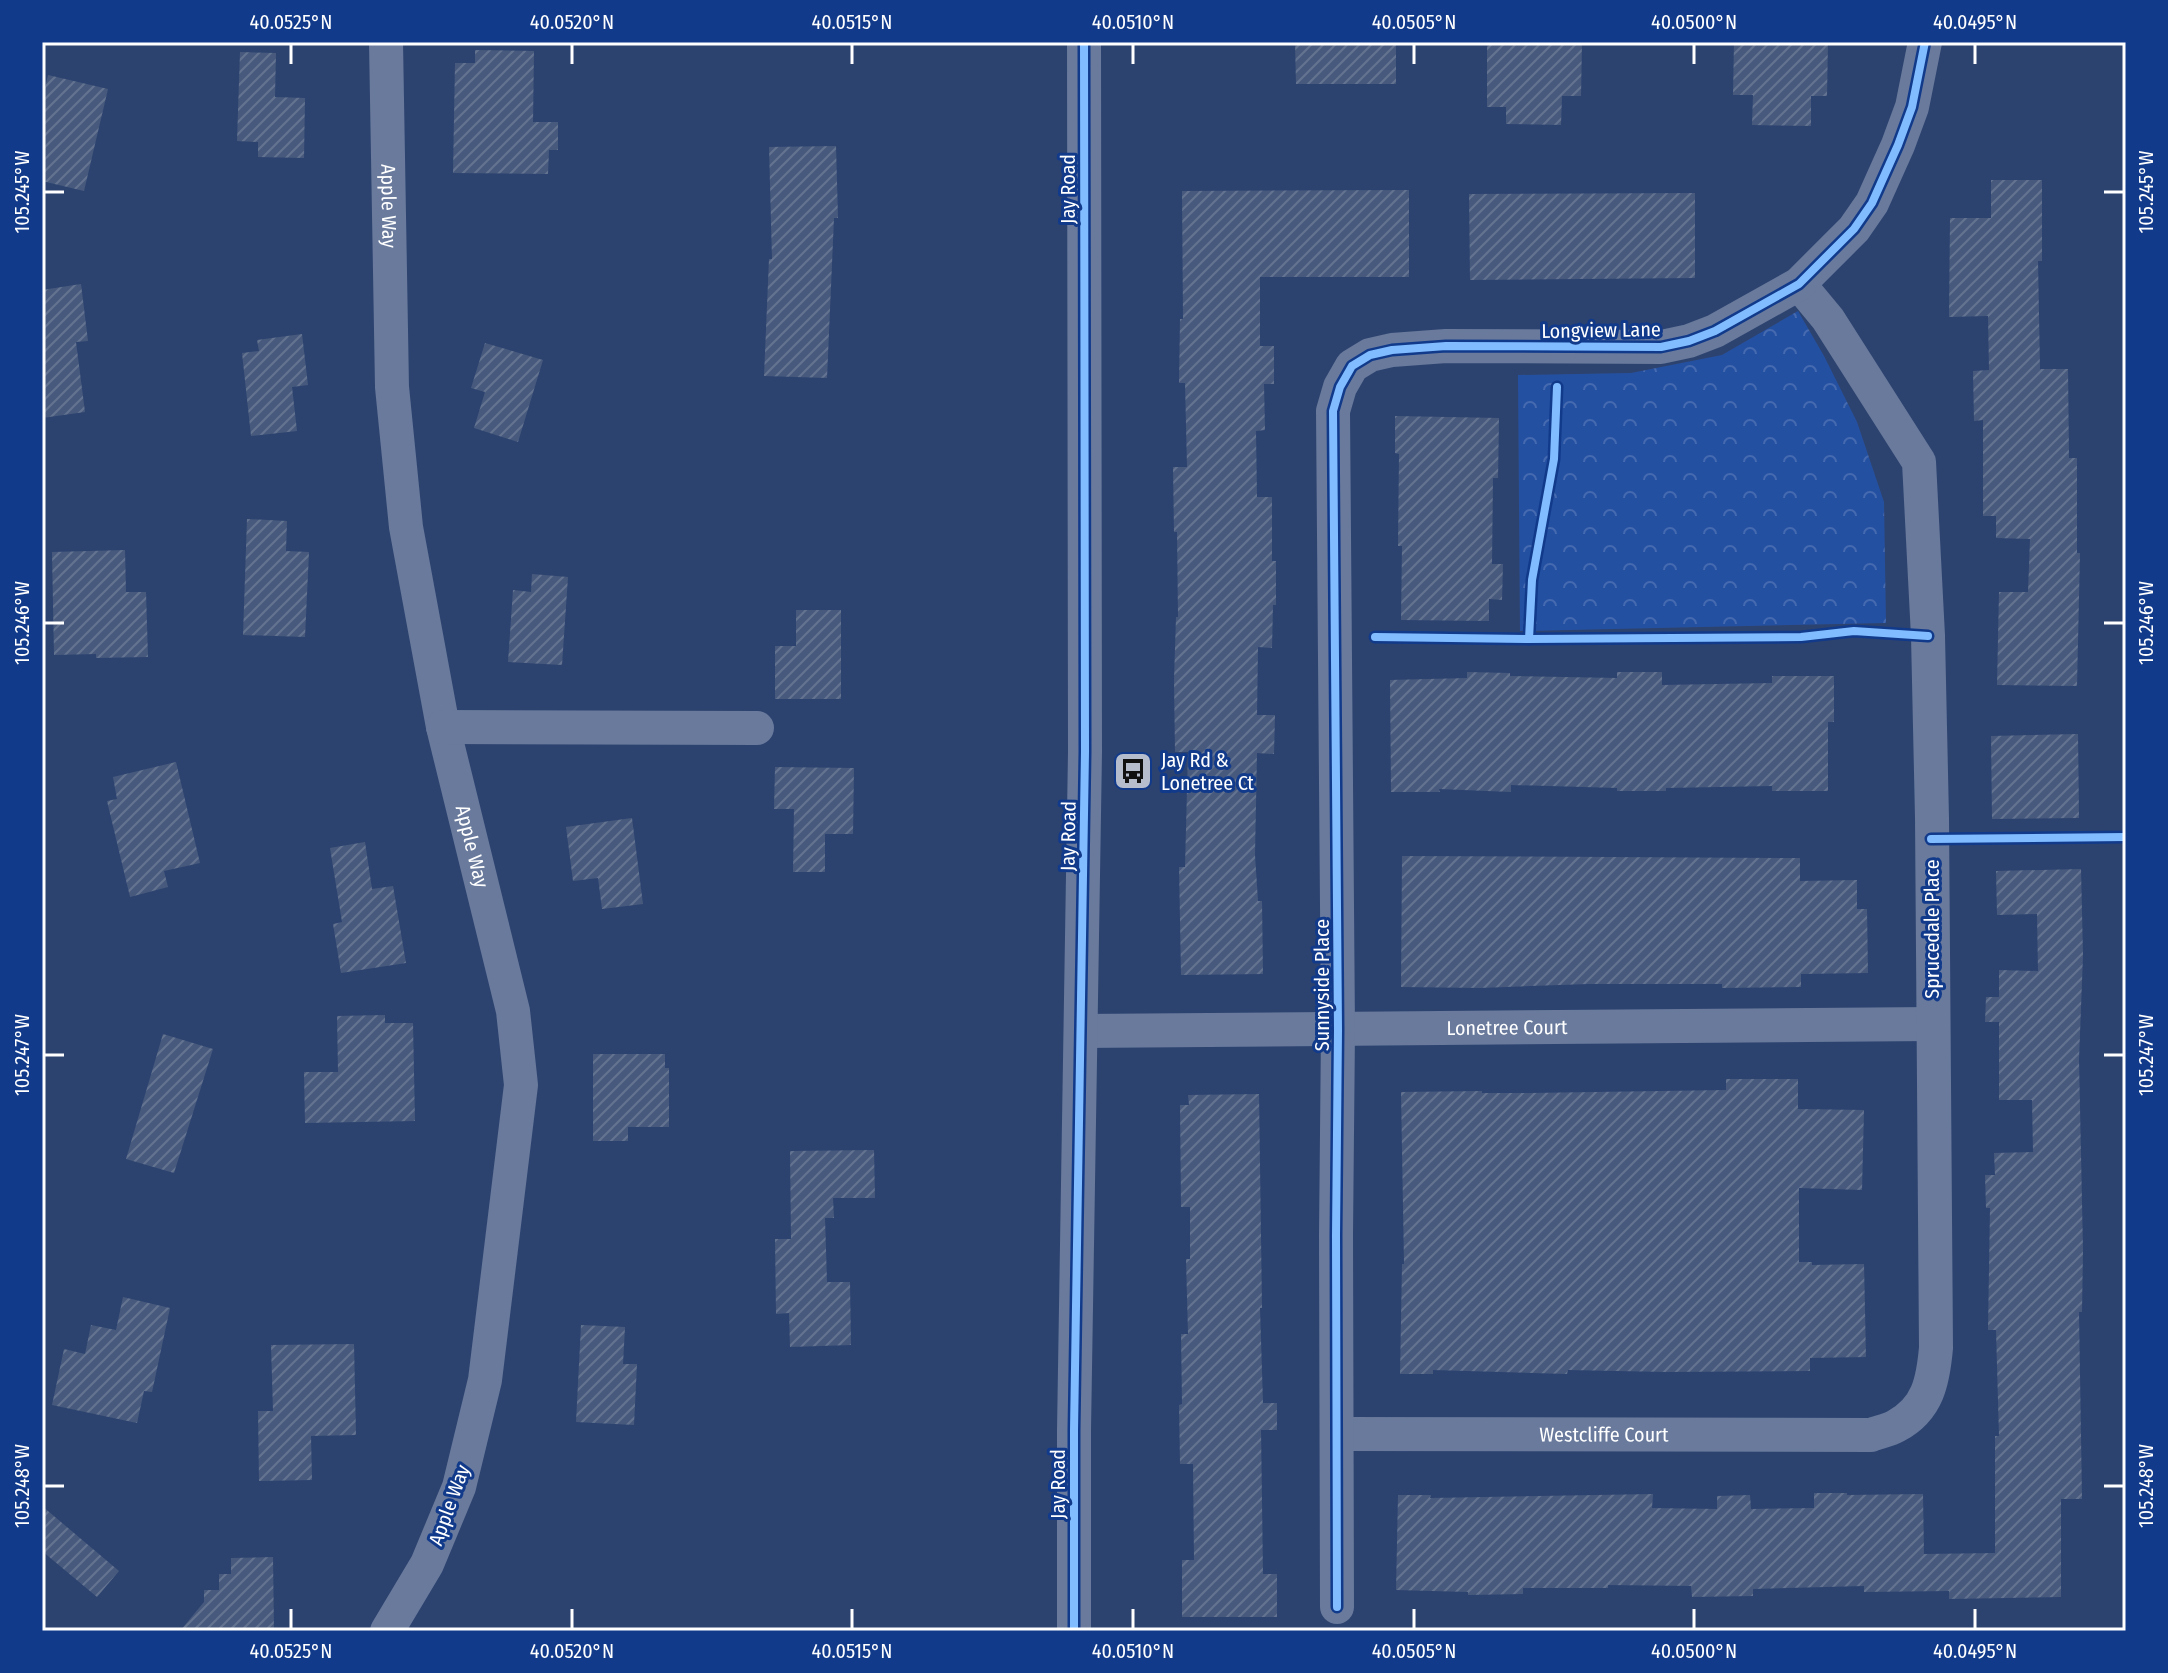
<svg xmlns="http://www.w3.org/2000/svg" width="2168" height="1673" font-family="'Fira Sans Condensed',sans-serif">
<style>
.forest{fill:url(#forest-crowns)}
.building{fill:url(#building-hatch)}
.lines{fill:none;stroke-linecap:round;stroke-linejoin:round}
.minor{stroke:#697a9c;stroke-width:34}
.cycleway-casing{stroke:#113a8b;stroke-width:13}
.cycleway{stroke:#80bcff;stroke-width:8}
.ticks{fill:none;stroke:#fff;stroke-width:3}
.labels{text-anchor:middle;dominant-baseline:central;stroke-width:6;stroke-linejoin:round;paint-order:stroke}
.street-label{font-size:20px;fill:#fff;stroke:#113a8b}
.poi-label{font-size:20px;fill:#fff;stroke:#113a8b;text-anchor:start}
.neatline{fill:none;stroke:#fff;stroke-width:3}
.ticks-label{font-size:20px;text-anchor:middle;fill:#fff}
</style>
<defs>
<pattern id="forest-crowns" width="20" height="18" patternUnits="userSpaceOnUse" patternTransform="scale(2)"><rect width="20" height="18" fill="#2450a2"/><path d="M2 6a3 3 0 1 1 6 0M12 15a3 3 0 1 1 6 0" fill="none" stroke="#456ab0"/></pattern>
<pattern id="building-hatch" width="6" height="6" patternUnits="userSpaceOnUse" patternTransform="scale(2)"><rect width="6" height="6" fill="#475a7d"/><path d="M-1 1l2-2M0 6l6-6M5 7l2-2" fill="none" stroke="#637390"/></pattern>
</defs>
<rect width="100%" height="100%" fill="#2d436f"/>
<!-- forest -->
<path class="forest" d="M1798,311L1824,356L1857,422L1884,502L1886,623L1520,631L1518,375L1631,373L1722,355Z"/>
<!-- building -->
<g class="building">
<path d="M1295,42H1396V84H1296Z"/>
<path d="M1487,42H1582L1581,96H1562L1561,125L1506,124V107H1487Z"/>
<path d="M1734,42H1828L1827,96H1811V126L1752,125L1753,95H1733Z"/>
<path d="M475,50L534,51L533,122H558V150H549L548,174L453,173L455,63H475Z"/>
<path d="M240,52L276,53L275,97L305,98L304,158L258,157V142L237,141Z"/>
<path d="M48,75L108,89L84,191L42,181V101Z"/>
<path d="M836,146L838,218H834L827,378L764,376L769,259H772L769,147Z"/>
<path d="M1991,180H2042V261H2038L2040,369H2068L2069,458H2077V553H2080L2077,686L1997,685L1999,592H2028L2030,539L1996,538V516H1983V420L1974,421L1973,371L1989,370L1988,316L1949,317L1950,218H1991Z"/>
<path d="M1409,190V277H1260V346H1274V384H1264L1265,430L1256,431L1257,497H1272V561H1276V605H1273L1272,648L1258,647L1257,715H1275L1274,754L1257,753L1255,855L1258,901H1262L1263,974L1181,975L1179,867H1185L1188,752H1175L1174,680L1176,617H1178L1177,532H1174L1173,467H1187L1185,383H1179L1180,319H1183L1182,191Z"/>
<path d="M1695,193V278L1470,280L1469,194Z"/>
<path d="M81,284L88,341L76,342L85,412L42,418V290Z"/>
<path d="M302,334L308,385L292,387L297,431L251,436L242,353L259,351L257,340Z"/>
<path d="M485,343L543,360L518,442L474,428L485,392L471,388Z"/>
<path d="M1395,416L1499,418L1498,478H1493L1492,564H1503L1502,600L1489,599V621L1401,620L1402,546H1398L1399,454L1395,453Z"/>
<path d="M247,519L287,521L286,551L309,552L305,637L243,635Z"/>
<path d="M125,550L126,592H146L148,657L96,658V654L54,655L52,552Z"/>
<path d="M532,574L568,577L562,665L508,662L513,590L531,592Z"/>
<path d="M796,610H841V699H775V646H796Z"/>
<path d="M1467,672L1510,673V676L1617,678V672H1662V685L1772,683V676H1834V722H1828V791H1772V786L1666,788V791H1617V788L1511,785V792L1439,789L1440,792H1391L1390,680L1467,678Z"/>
<path d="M2078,734L2079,818L1992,819L1991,736Z"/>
<path d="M176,762L200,863L164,871L168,887L130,897L107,801L117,799L113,777Z"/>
<path d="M775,767L854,768L853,834H825V872H793L794,809H774Z"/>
<path d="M632,818L643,904L602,909L598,878L573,881L566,827Z"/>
<path d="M365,842L372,889L393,886L406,963L341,973L333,924L342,922L330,848Z"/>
<path d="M1402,856L1800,858V881L1857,880V909H1867L1868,973L1801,974V987L1722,988V984H1588L1480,988L1401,987Z"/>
<path d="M2081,869L2083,955L2079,1060L2083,1250L2082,1312H2079L2082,1499H2061V1597L1949,1599V1591L1864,1592V1586L1753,1589V1596L1692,1597L1691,1586L1608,1585V1588H1523V1594L1468,1595V1592L1396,1590L1398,1495H1431L1430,1498L1653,1494L1652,1508L1717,1509V1496L1750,1495L1751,1509L1814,1508V1493H1847V1495L1923,1494L1924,1554L1995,1553V1436H1999L1996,1330H1988L1990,1208H1986L1985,1175H1995L1994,1153L2033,1152L2032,1100H1999V1022H1985L1986,997H1999V970L2038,971L2037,914L1997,915L1996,871Z"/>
<path d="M385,1015V1023H413L415,1121L305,1123L304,1072H338L337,1016Z"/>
<path d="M163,1034L213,1049L174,1173L126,1159Z"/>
<path d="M593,1054H665V1068H669V1127H628V1141H593Z"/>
<path d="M1726,1079H1798V1109L1864,1110L1862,1190L1799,1188V1262H1812V1265L1864,1264L1866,1357L1810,1358V1371L1666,1372L1568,1370L1567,1374L1433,1370V1374H1400L1402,1264H1404L1401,1092L1482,1091V1093H1530L1726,1090Z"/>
<path d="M1259,1094L1262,1308H1260L1263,1403H1277V1430H1261L1263,1574H1277V1617H1182V1560H1194L1193,1464H1180L1179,1405L1182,1404L1181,1334H1188L1186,1259H1190V1207H1181L1180,1105H1189L1188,1095Z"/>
<path d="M874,1150L875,1198H833L834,1218H825L827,1282H850L851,1345L790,1347L789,1313L776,1314L775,1239H791L790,1151Z"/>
<path d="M123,1297L170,1308L152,1392L144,1391L137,1423L52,1405L64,1349L85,1354L91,1325L116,1330Z"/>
<path d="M581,1325L625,1327L623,1364H637L634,1425L576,1422Z"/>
<path d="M354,1344L356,1435L311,1436L312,1480L259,1481L258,1411H273L271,1345Z"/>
<path d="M42,1506L119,1571L97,1597L42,1551Z"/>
<path d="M273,1557L274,1631H180L204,1602V1590H219V1574H231V1558Z"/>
</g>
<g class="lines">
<!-- minor -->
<g class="minor">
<path id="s1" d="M386,42L392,387L406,527L443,727L513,1011L521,1085L485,1380L459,1487L427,1564L387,1631"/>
<path d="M443,727L757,728"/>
<path id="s2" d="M1081,1031L1932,1024"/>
<path id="s3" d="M1338,1434L1871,1435C1879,1432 1889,1430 1896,1426C1928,1409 1933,1381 1936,1348L1932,818L1928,636L1919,462L1828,319L1799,284"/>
<path d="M1337,1607L1336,1235L1338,1030L1333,411L1340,387L1352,366L1370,355L1392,350L1446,346L1661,347L1689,341L1715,331L1799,284L1854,229L1872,203L1898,145L1912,107L1925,42"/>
<path d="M1074,1631V1430L1085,752L1084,42"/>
</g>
<!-- cycleway casing -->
<g class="cycleway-casing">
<g id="cycleway">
<path d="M1375,637L1529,639L1801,637L1854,631L1928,636"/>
<path d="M1529,639L1532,580L1554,459L1557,387"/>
<path d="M1931,839L2126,837"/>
<path d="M1337,1607L1336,1235L1338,1030L1333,411L1340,387L1352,366L1370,355L1392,350L1446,346L1661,347L1689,341L1715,331L1799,284L1854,229L1872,203L1898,145L1912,107L1925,42"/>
<path d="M1074,1631V1430L1085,752L1084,42"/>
</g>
</g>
<!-- cycleway -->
<use href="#cycleway" class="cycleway"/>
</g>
<!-- ticks -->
<path class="ticks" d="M291,44V64M572,44V64M852,44V64M1133,44V64M1414,44V64M1694,44V64M1975,44V64M44,192H64M2104,192H2124M44,623H64M2104,623H2124M44,1055H64M2104,1055H2124M44,1486H64M2104,1486H2124M291,1609V1629M572,1609V1629M852,1609V1629M1133,1609V1629M1414,1609V1629M1694,1609V1629M1975,1609V1629"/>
<!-- icons -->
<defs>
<g id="bus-square" transform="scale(2)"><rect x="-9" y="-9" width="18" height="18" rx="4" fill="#b6bdcd" stroke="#113a8b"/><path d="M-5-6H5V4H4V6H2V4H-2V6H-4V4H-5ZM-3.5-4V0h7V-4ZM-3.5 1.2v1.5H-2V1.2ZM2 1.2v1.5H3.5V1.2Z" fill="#111"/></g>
</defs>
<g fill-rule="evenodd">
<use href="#bus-square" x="1133" y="771"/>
</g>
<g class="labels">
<!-- street labels -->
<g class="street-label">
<text transform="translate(1068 189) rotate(-90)">Jay Road</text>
<text stroke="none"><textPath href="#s1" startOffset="164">Apple Way</textPath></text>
<text transform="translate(1601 330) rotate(-1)">Longview Lane</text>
<text transform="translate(1068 836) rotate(-89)">Jay Road</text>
<text stroke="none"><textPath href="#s1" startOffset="812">Apple Way</textPath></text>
<text transform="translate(1932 929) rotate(-90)">Sprucedale Place</text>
<text transform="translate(1322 985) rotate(-90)">Sunnyside Place</text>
<text stroke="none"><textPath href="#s2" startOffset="426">Lonetree Court</textPath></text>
<text stroke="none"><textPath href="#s3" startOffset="266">Westcliffe Court</textPath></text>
<text transform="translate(1058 1484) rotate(-90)">Jay Road</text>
<text transform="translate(449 1505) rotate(-70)">Apple Way</text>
</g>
<!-- poi labels -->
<g class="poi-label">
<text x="1161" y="760">Jay Rd &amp;<tspan x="1161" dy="23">Lonetree Ct</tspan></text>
</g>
</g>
<!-- border -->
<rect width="2168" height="1673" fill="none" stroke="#113a8b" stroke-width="88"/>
<rect x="44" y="44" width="2080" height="1585" class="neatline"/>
<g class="ticks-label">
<text x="291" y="29">40.0525°N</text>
<text x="572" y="29">40.0520°N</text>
<text x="852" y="29">40.0515°N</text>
<text x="1133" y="29">40.0510°N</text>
<text x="1414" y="29">40.0505°N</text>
<text x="1694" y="29">40.0500°N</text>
<text x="1975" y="29">40.0495°N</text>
<text transform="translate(2146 192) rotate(-90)" y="7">105.245°W</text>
<text transform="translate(22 192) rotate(-90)" y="7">105.245°W</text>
<text transform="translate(2146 623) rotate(-90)" y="7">105.246°W</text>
<text transform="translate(22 623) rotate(-90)" y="7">105.246°W</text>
<text transform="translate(2146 1055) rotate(-90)" y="7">105.247°W</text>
<text transform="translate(22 1055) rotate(-90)" y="7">105.247°W</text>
<text transform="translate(2146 1486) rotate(-90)" y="7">105.248°W</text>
<text transform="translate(22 1486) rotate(-90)" y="7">105.248°W</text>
<text x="291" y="1658">40.0525°N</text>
<text x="572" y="1658">40.0520°N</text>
<text x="852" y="1658">40.0515°N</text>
<text x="1133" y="1658">40.0510°N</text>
<text x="1414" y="1658">40.0505°N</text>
<text x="1694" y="1658">40.0500°N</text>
<text x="1975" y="1658">40.0495°N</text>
</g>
</svg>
